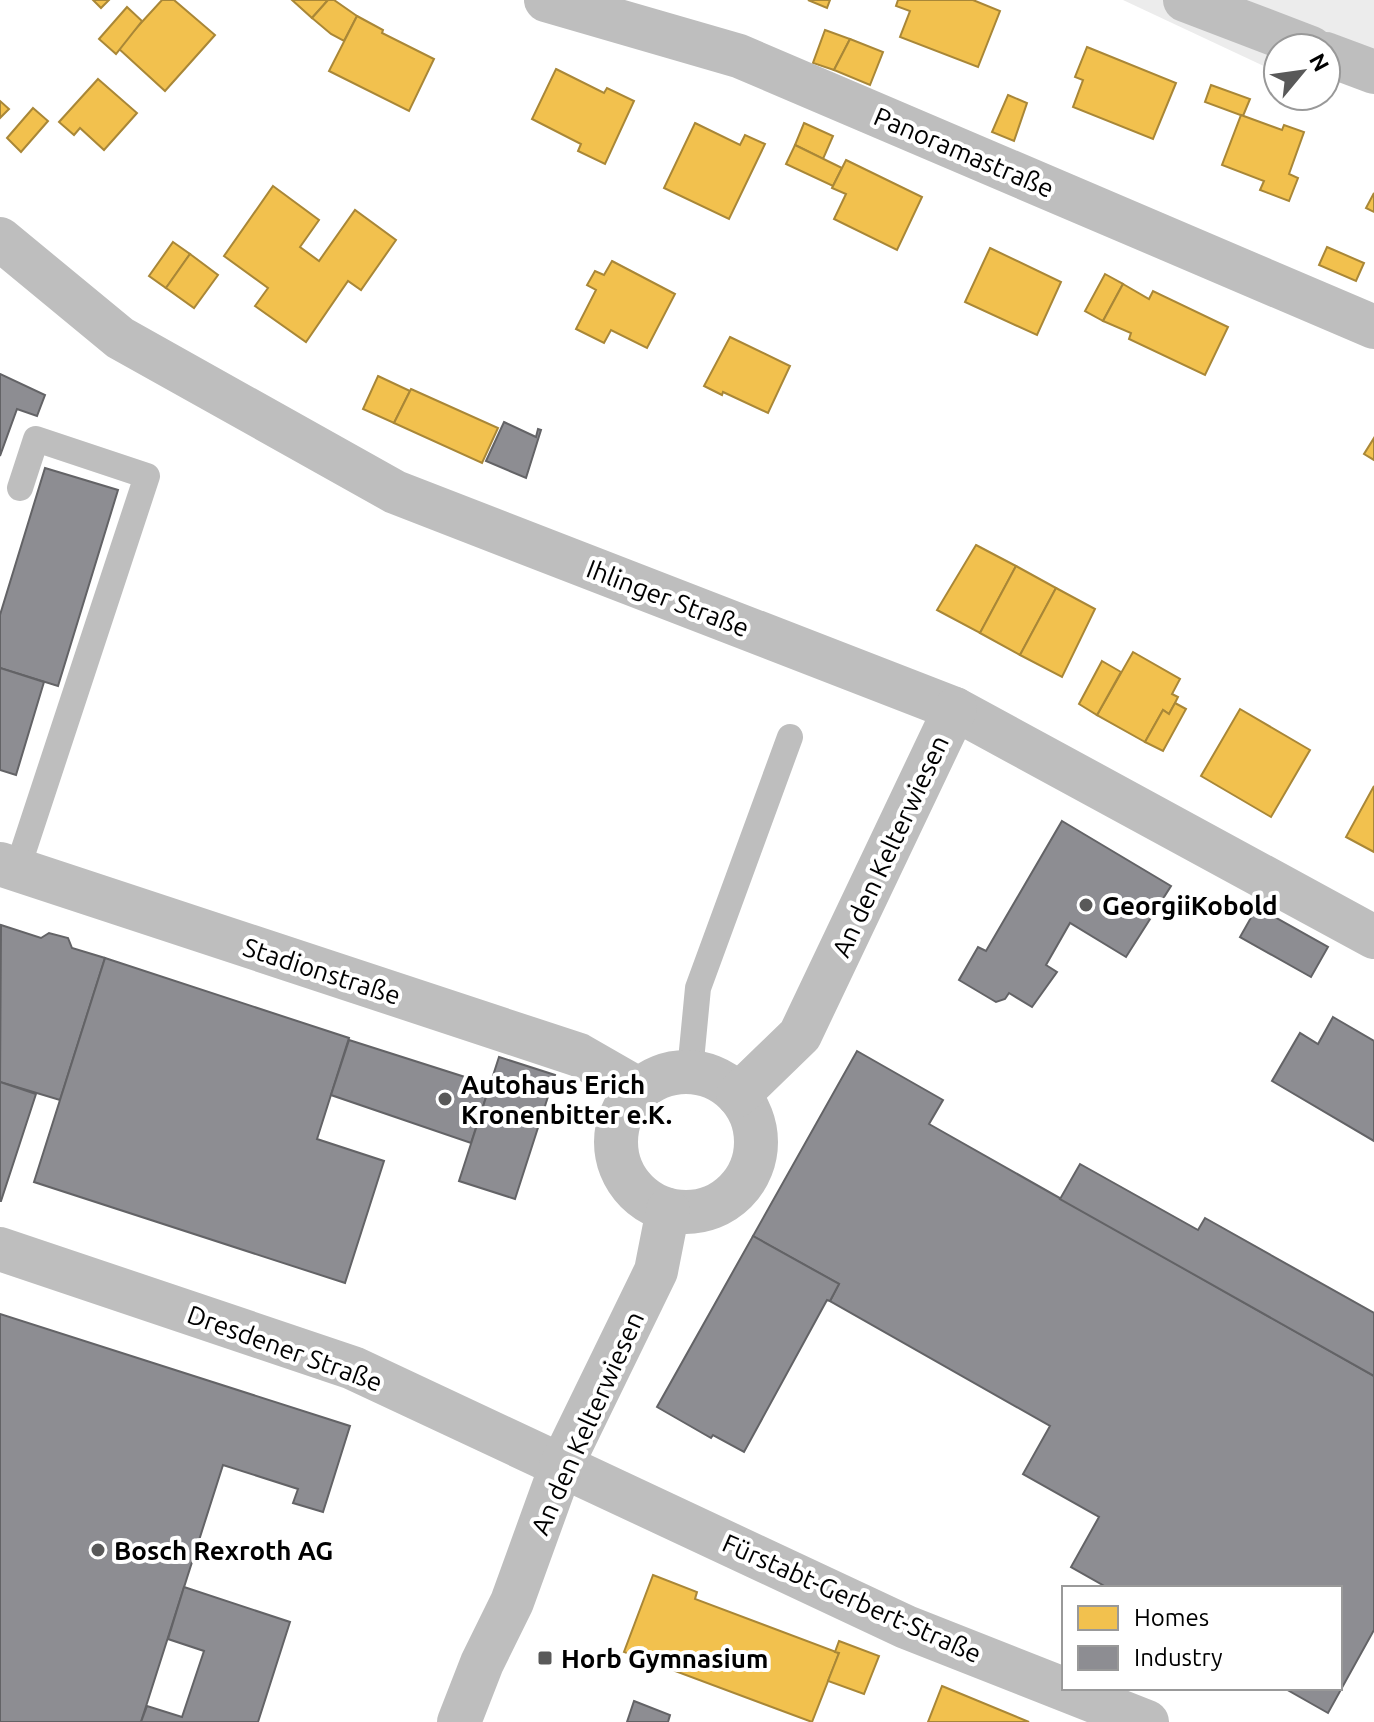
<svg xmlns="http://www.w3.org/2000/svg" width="1374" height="1722" font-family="Ubuntu,sans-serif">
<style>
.green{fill:#ececec}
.homes{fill:#f2c14e;stroke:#a98737;stroke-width:2}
.industry{fill:#8d8d92;stroke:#636366;stroke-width:2}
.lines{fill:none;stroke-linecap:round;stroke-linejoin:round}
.lane{stroke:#bebebe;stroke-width:26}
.street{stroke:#bebebe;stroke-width:44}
.poi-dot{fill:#595959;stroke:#fff;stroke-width:3}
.labels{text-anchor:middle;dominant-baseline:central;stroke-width:8;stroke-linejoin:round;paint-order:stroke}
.street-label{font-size:26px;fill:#000;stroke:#fff}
.poi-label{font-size:26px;font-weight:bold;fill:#000;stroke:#fff;text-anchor:start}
</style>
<rect width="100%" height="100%" fill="#fff"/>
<!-- green -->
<path class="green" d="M1123,0H1374V57L1278,49L1268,68Z"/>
<!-- homes -->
<g class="homes">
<path d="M93,0H109L101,8Z"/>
<path d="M162,0H174L215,35L165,91L118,48Z"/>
<path d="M292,0H328L312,18Z"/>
<path d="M328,0H334L357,16L344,41L331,34L312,18Z"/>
<path d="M808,0H830L827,8Z"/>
<path d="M898,0H973L1000,11L978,67L900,37L910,11L896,6Z"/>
<path d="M127,7L142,21L116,54L99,39Z"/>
<path d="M357,16L383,30L382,33L434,59L409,111L329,71Z"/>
<path d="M825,30L850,39L834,70L813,63Z"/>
<path d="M850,39L883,52L870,85L834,70Z"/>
<path d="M1087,47L1176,83L1153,139L1073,107L1083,80L1075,77Z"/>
<path d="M556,69L604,93L607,88L634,101L605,164L578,151L581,144L532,119Z"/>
<path d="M98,79L137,113L104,150L80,128L74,135L59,122Z"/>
<path d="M1211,85L1250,99L1243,116L1205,102Z"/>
<path d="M1008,95L1027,103L1014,141L992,132Z"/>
<path d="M0,101L9,109L0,118Z"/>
<path d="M33,108L48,121L21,152L7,138Z"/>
<path d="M1241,115L1282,130L1284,125L1304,132L1289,174L1298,178L1289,201L1260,190L1264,181L1222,165Z"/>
<path d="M695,123L740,145L745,135L765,144L729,219L664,188Z"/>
<path d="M804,123L833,136L823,159L795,145Z"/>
<path d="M795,145L842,168L833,186L786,164Z"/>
<path d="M846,160L922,197L897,250L834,219L846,194L832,188Z"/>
<path d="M273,186L319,220L300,247L319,261L355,210L396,240L361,290L348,281L306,342L255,306L268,288L224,256Z"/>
<path d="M1374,193V212L1366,208Z"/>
<path d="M173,242L190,254L166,288L149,276Z"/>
<path d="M1327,247L1364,263L1356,281L1319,265Z"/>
<path d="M990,248L1061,282L1037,335L965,302Z"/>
<path d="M190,254L218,275L194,308L166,288Z"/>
<path d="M612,261L675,294L647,348L611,330L604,343L576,329L596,290L587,285L595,271L604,275Z"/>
<path d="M1105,274L1123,284L1103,321L1085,311Z"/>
<path d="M1123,284L1149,299L1153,291L1228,327L1205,375L1129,339L1131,333L1103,321Z"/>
<path d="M730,337L790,366L768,413L723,392L722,395L704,386Z"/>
<path d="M378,376L410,391L394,423L363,409Z"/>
<path d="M411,389L498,428L482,463L394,423Z"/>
<path d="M1374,438V460L1364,454Z"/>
<path d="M976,545L1016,566L980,633L937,610Z"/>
<path d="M1016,566L1056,588L1020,655L980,633Z"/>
<path d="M1056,588L1095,609L1062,677L1020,655Z"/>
<path d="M1133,652L1180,679L1172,694L1178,697L1175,703L1169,714L1163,710L1145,742L1097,715Z"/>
<path d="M1102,661L1121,672L1097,715L1079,704Z"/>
<path d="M1175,703L1186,709L1163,751L1145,742L1163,710L1169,714Z"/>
<path d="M1240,709L1310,750L1271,817L1201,776Z"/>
<path d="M1374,786V852L1346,837Z"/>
<path d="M653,1575L697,1592L695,1599L839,1653L812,1722L624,1652Z"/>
<path d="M839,1641L879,1656L864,1694L828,1681L839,1653L835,1652Z"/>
<path d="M942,1686L1029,1722H928Z"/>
</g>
<!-- industry -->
<g class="industry">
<path d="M0,374L45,395L37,416L17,409L0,456Z"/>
<path d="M504,422L536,437L538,429L541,430L526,478L486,461Z"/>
<path d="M45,468L118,490L58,686L0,668V615Z"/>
<path d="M0,668L44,682L16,775L0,770Z"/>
<path d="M1062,821L1171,886L1126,957L1070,923L1046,965L1057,972L1032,1007L1009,993L1005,999L996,1002L959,980L978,947L986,951Z"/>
<path d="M1257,907L1328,947L1311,977L1240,937Z"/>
<path d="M1,925L41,938L49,933L68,938L72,948L105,958L60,1100L0,1082Z"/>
<path d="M105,958L349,1038L317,1139L384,1161L345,1283L34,1182Z"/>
<path d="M1333,1017L1374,1041V1141L1272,1081L1300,1033L1318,1044Z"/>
<path d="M349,1040L490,1085L471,1143L331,1095Z"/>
<path d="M857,1051L943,1100L929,1124L1374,1376V1630L1328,1713L1284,1688H1340V1588H1108L1071,1567L1099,1517L1023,1474L1050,1426L830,1301L839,1284L753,1236Z"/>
<path d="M499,1057L555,1075L515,1199L459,1181Z"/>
<path d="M0,1082L36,1094L1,1201H0Z"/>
<path d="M1080,1164L1198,1230L1205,1218L1374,1313V1376L1060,1199Z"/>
<path d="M753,1236L839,1284L830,1301L827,1300L744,1452L713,1435L711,1438L657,1407Z"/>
<path d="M0,1314L350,1426L323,1512L293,1503L298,1489L223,1465L141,1722H0Z"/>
<path d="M184,1587L290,1622L258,1722H141L147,1706L182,1717L204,1651L168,1639Z"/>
<path d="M634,1701L670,1715L668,1722H627Z"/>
</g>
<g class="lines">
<!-- lane -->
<g class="lane">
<path d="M17,870L147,476L36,439L20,488"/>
<path d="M690,1071L698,988L790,737"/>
</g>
<!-- street -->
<g class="street">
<path d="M546,0L739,56L1374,327"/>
<path d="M1185,0L1311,48"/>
<path d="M1326,54L1374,72"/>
<path d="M0,239L120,338L395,492L955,709L1374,937"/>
<path d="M0,864L579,1055L640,1090"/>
<circle cx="686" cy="1142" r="70"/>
<path d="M738,1095L800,1035L955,709"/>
<path d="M0,1249L353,1368L906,1627L1147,1722"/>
<path d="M459,1722L482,1663L512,1602L562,1464L656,1271L668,1210"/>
</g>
</g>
<!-- markers -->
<g class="poi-dot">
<circle cx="1086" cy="905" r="8"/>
<circle cx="445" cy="1099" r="8"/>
<circle cx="98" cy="1550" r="8"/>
<rect x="537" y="1650" width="16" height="16" rx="4"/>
</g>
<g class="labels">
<!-- street labels -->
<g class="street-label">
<text transform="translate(964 152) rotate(23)">Panoramastraße</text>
<text transform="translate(668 598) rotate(21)">Ihlinger Straße</text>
<text transform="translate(890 846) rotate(-65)">An den Kelterwiesen</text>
<text transform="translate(322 971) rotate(18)">Stadionstraße</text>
<text transform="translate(285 1348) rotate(20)">Dresdener Straße</text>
<text transform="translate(587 1423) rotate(-66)">An den Kelterwiesen</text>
<text transform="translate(852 1598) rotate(24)">Fürstabt-Gerbert-Straße</text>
</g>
<!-- poi labels -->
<g class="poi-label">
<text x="1102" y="905">GeorgiiKobold</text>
<text x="461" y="1084">Autohaus Erich<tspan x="461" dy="30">Kronenbitter e.K.</tspan></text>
<text x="114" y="1550">Bosch Rexroth AG</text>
<text x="561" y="1658">Horb Gymnasium</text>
</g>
</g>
<!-- legend -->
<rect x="1062" y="1586" width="280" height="104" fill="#ffffff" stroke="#999999" stroke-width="2"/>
<rect x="1078" y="1606" width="40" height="24" fill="#f2c14e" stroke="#999999" stroke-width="2"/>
<text x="1134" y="1626" font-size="24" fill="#000000">Homes</text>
<rect x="1078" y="1646" width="40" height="24" fill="#8d8d92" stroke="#999999" stroke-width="2"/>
<text x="1134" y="1666" font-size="24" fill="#000000">Industry</text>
<!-- north arrow -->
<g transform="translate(1302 72) rotate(61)"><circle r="38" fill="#ffffff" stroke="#999999" stroke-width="2"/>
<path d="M0-6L14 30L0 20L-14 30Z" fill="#595959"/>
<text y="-12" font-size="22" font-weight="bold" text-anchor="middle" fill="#000000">N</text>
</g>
</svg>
